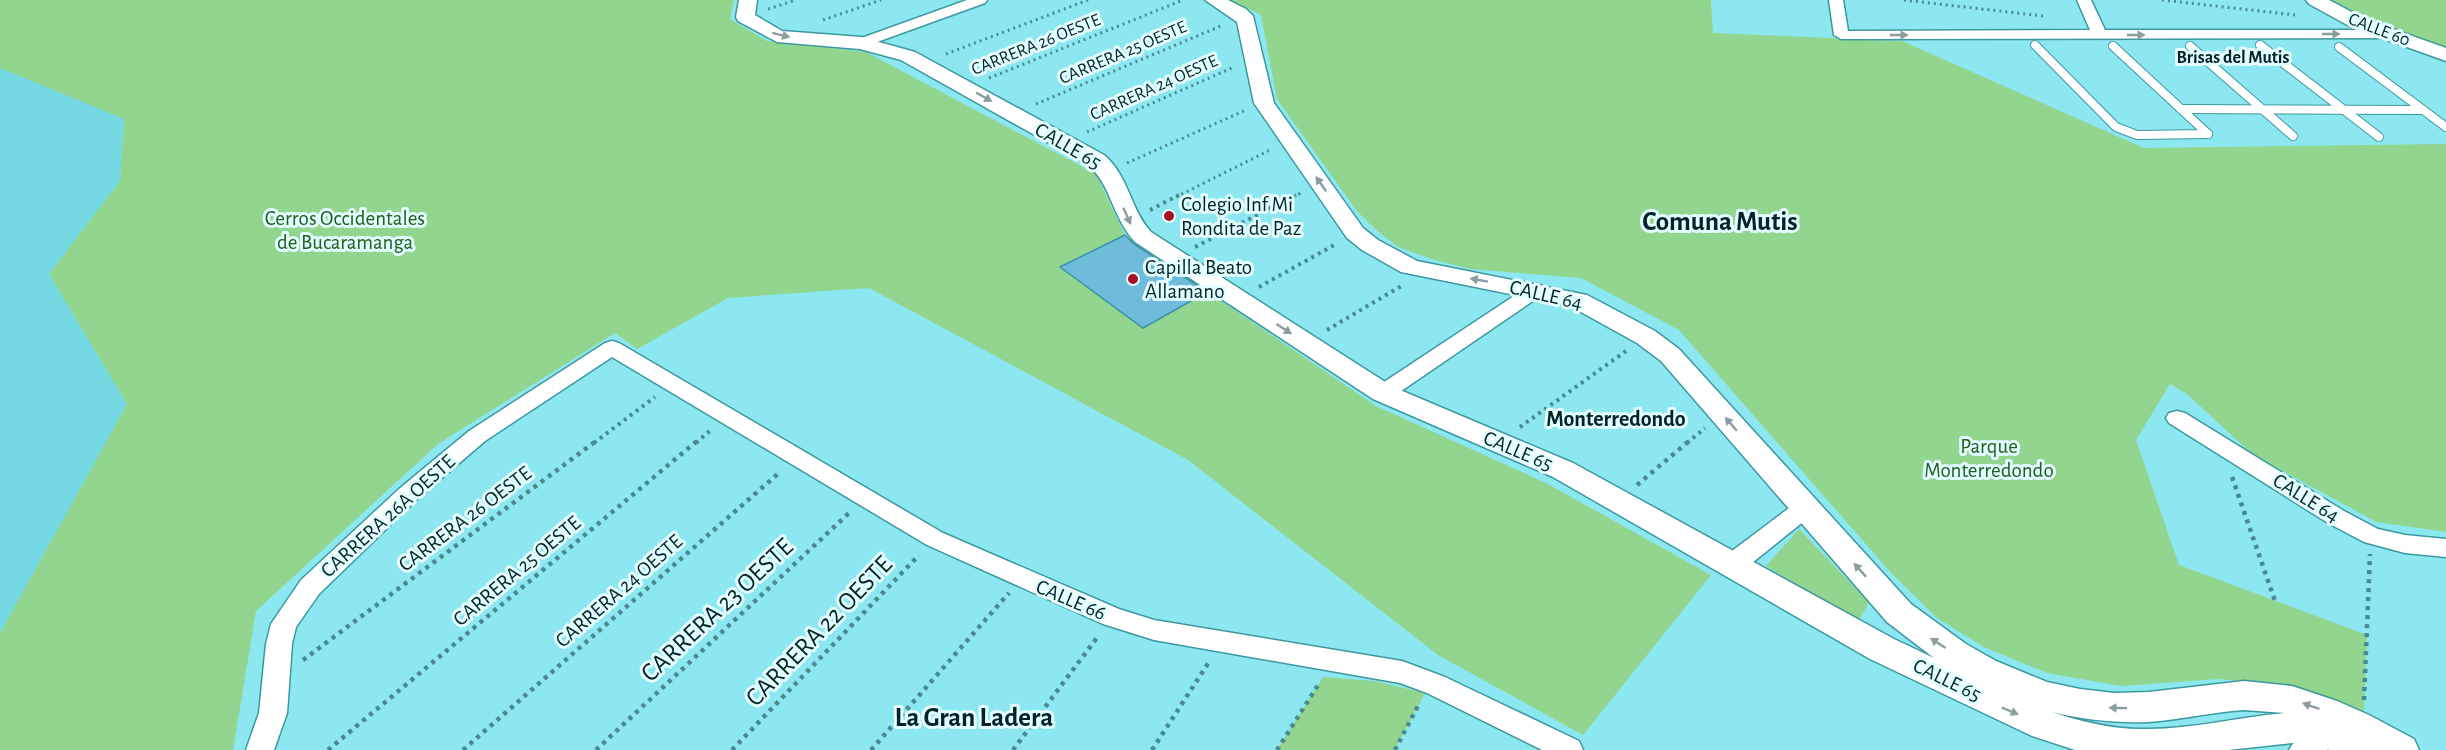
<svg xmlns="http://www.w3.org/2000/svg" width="2446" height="750" font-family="'Alegreya Sans',sans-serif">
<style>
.built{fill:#74d9e3}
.green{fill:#92d58f}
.building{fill:#6ebcd9;stroke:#3f8eaa;stroke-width:1.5}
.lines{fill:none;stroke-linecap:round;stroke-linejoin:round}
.service-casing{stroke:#3b98a0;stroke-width:10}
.minor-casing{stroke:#3b98a0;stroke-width:3}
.tertiary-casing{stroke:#3b98a0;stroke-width:3}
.path-far2{stroke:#498990;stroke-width:3;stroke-dasharray:2 4;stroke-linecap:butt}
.path-far1{stroke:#498990;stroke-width:4;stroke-dasharray:3 4.5;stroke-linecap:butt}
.path{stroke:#498990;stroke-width:4.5;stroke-dasharray:4 5;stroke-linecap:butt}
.service{stroke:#fff;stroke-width:8}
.minor{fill:#fff;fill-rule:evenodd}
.tertiary{fill:#fff;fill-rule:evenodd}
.oneway{fill:#8c9d9f}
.poi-dot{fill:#a70f22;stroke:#e4fdff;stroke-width:2}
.labels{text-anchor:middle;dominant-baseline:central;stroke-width:6;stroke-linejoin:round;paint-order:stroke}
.far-street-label{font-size:18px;fill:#002529;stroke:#e4fdff}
.far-neighbourhood-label{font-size:18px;font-weight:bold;fill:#002529;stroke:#e4fdff}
.street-label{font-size:21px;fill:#002529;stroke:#e4fdff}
.poi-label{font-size:21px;fill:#002529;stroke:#e4fdff;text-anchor:start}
.park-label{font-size:21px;fill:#1b601d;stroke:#e4fdff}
.neighbourhood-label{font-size:22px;font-weight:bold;fill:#002529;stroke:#e4fdff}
.near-street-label{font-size:26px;fill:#002529;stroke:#e4fdff}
.district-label{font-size:27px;font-weight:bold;fill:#002529;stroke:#e4fdff}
.near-neighbourhood-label{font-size:27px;font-weight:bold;fill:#002529;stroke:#e4fdff}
</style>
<rect width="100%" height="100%" fill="#8de7f0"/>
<!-- built -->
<path class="built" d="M0,9L124,119L120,181L49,274L127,404L0,633Z"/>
<!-- green -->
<g class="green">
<path d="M0,0H734L730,19L767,41L866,52L1096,174L1125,235L1060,267L1143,327L1208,292L1376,406L1546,483L1711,575L1583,735L1438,655L1188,460L869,288L728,298L637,349L615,333L438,444L256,611L233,750H0V633L127,404L49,274L120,181L124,119L0,68Z"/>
<path d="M1231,0H1711L1713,33L1902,41L2144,148L2446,144V532L2376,522L2252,454L2187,394L2170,384L2136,440L2179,565L2367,635L2364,714L2257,683L2219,679L2121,686L2047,673L1984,647L1937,618L1892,574L1679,330L1581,278L1470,269L1435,260L1398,247L1375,229L1356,210L1277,99L1261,15Z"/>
<path d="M2329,0H2446V48L2364,18Z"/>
<path d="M1799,529L1869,602L1858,622L1766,566Z"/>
<path d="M1323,677L1374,681L1425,693L1395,750H1277Z"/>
</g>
<!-- building -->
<path class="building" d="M1125,235L1134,244L1207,292L1143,328L1060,267Z"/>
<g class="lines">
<!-- service casing -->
<g class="service-casing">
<g id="service">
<path d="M2035,45L2116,127L2137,135L2208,134"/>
<path d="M2260,45L2379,137"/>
<path d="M2113,46L2208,134"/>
<path d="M2190,46L2293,136"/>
<path d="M2339,47L2446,127"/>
<path d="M2181,109L2423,110"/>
</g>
</g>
<!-- minor casing -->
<g class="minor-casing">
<g id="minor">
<path d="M967,0H987L985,3L866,46H856L854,43L856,40Z"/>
<path d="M1829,0H1843L1848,31L2090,30L2077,0H2091L2105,30H2390L2397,34L2390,38L1841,39L1834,35Z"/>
<path d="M1536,284L1543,286L1546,290L1543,294L1391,398L1383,400L1375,398L1372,393L1375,388L1529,286Z"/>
<path d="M612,341L619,343L943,533L1119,609L1154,620L1402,661L1445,677L1579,741L1583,750H1542L1427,693L1400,683L1154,640L1103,624L927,545L612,357L485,441L415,501L319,594L296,627L292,644L287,713L274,750H246L259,713L266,644L271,624L301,580L399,489L469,431L605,343Z"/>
<path d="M2177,411L2185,413L2344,511L2378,529L2405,535L2446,539V557L2405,553L2364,542L2328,523L2169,423L2166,418L2169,413Z"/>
<path d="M1805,499L1813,502L1817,508L1813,514L1742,571L1733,573L1724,571L1721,564L1724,557L1797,502Z"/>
<path d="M2332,723L2342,727L2346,735L2342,743L2326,750H2289C2297,734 2316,729 2332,723Z"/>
</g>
</g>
<!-- tertiary casing -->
<g class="tertiary-casing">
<g id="tertiary">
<path d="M739,0H757L755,15L782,31L861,37L915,52L1104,155C1129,176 1130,209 1151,232L1393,387L1573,463L1894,639L1934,658L1887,622L1661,361L1637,343L1570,306L1401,272L1362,250L1347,238L1254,103L1237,22L1205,0H1228L1246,9L1253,16L1274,103L1363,228L1378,240L1417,261L1587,295L1655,331L1679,349L1911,604L1966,644L1996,661L2047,682L2080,689L2114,693L2149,692L2244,681L2292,686L2337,701L2369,715L2414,739L2419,750H2330L2292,743L2228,750H2075L2032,736L1870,659L1553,477L1373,399L1135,242C1112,217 1111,184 1088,165L901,60L860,49L777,42L738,21L736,17ZM2244,710L2285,713C2239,717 2193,729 2147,729C2115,730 2082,722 2052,712C2084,720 2115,723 2148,722C2180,720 2212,712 2244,710Z"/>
<path d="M2306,0H2329L2365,19L2446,48V61L2351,27L2309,4Z"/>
</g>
</g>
<!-- path-far2 -->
<g class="path-far2">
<path d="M1904,0L2043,16"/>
<path d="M2162,0L2295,15"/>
<path d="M768,9L796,0"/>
<path d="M823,20L881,0"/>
<path d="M946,54L1088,0"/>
<path d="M989,78L1183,0"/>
<path d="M1036,104L1223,25"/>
<path d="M1087,132L1234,67"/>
<path d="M1127,163L1246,110"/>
<path d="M1176,197L1272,149"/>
<path d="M1293,197L1301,193"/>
</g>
<!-- path-far1 -->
<g class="path-far1">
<path d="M1150,210L1179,195"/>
<path d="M1195,247L1296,195"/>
<path d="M1259,287L1336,244"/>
<path d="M1327,330L1403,285"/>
<path d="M1520,427L1626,351"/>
<path d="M594,443L655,397"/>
<path d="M696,443L712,429"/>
<path d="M1687,443L1705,428"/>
</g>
<!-- path -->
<g class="path">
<path d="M2232,477L2275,601"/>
<path d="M1637,485L1689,441"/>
<path d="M303,660L596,441"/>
<path d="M2364,700L2370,554"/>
<path d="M328,750L697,441"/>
<path d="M463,750L780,472"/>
<path d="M596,750L849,513"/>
<path d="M732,750L919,555"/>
<path d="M871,750L1009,593"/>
<path d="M1013,750L1099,635"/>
<path d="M1152,750L1209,662"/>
<path d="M1277,750L1320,682"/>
<path d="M1395,750L1420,702"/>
</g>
<!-- service -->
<use href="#service" class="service"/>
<!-- minor -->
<use href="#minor" class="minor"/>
<!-- tertiary -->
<use href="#tertiary" class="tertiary"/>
</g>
<!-- one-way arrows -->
<defs><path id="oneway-solid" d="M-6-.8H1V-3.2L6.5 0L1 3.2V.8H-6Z" transform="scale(1.5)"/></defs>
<g class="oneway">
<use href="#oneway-solid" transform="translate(2331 34)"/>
<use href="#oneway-solid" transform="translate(781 35) rotate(14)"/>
<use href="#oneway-solid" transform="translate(1899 35)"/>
<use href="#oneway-solid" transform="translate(2136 35)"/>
<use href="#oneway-solid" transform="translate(984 97) rotate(29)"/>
<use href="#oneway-solid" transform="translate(1321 184) rotate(-125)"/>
<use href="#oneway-solid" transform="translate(1127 216) rotate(66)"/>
<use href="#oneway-solid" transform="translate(1479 280) rotate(-170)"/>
<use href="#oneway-solid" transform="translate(1284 329) rotate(33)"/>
<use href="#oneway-solid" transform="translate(1731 424) rotate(-131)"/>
<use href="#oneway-solid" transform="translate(1860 570) rotate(-132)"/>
<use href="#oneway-solid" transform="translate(1938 643) rotate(-147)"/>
<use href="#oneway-solid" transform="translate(2311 706) rotate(-161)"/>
<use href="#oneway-solid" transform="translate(2118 708) rotate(-179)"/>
<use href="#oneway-solid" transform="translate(2010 711) rotate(23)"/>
</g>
<!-- markers -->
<g class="poi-dot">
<circle cx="1169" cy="216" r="6"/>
<circle cx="1133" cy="279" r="6"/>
</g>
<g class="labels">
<!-- far-street labels -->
<g class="far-street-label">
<text transform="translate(2379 30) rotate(21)">CALLE 60</text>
<text transform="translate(1036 45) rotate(-22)">CARRERA 26 OESTE</text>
<text transform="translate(1123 53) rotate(-23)">CARRERA 25 OESTE</text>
<text transform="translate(1154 88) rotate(-24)">CARRERA 24 OESTE</text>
</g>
<!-- far-neighbourhood labels -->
<g class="far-neighbourhood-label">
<text x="2233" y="58">Brisas del Mutis</text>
</g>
<!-- street labels -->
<g class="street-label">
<text transform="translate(1068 146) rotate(30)">CALLE 65</text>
<text transform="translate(1546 295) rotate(13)">CALLE 64</text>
<text transform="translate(1518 451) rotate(23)">CALLE 65</text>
<text transform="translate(2306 498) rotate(32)">CALLE 64</text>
<text transform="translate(388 516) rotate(-42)">CARRERA 26A OESTE</text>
<text transform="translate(465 519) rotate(-37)">CARRERA 26 OESTE</text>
<text transform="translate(517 571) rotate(-40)">CARRERA 25 OESTE</text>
<text transform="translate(619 591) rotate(-41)">CARRERA 24 OESTE</text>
<text transform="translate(1071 600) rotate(23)">CALLE 66</text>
<text transform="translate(1947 680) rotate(26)">CALLE 65</text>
</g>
<!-- poi labels -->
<g class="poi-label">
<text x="1181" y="204">Colegio Inf Mi<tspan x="1181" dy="24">Rondita de Paz</tspan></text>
<text x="1145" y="267">Capilla Beato<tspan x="1145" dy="24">Allamano</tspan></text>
</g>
<!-- park labels -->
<g class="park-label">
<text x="345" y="218">Cerros Occidentales<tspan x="345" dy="24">de Bucaramanga</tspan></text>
<text x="1989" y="446">Parque<tspan x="1989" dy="24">Monterredondo</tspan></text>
</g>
<!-- neighbourhood labels -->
<g class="neighbourhood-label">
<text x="1616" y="419">Monterredondo</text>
</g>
<!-- near-street labels -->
<g class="near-street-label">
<text transform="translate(717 610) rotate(-43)">CARRERA 23 OESTE</text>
<text transform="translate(819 631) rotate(-46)">CARRERA 22 OESTE</text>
</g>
<!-- district labels -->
<g class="district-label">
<text x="1720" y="221">Comuna Mutis</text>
</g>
<!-- near-neighbourhood labels -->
<g class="near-neighbourhood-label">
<text x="974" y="717">La Gran Ladera</text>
</g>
</g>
</svg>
